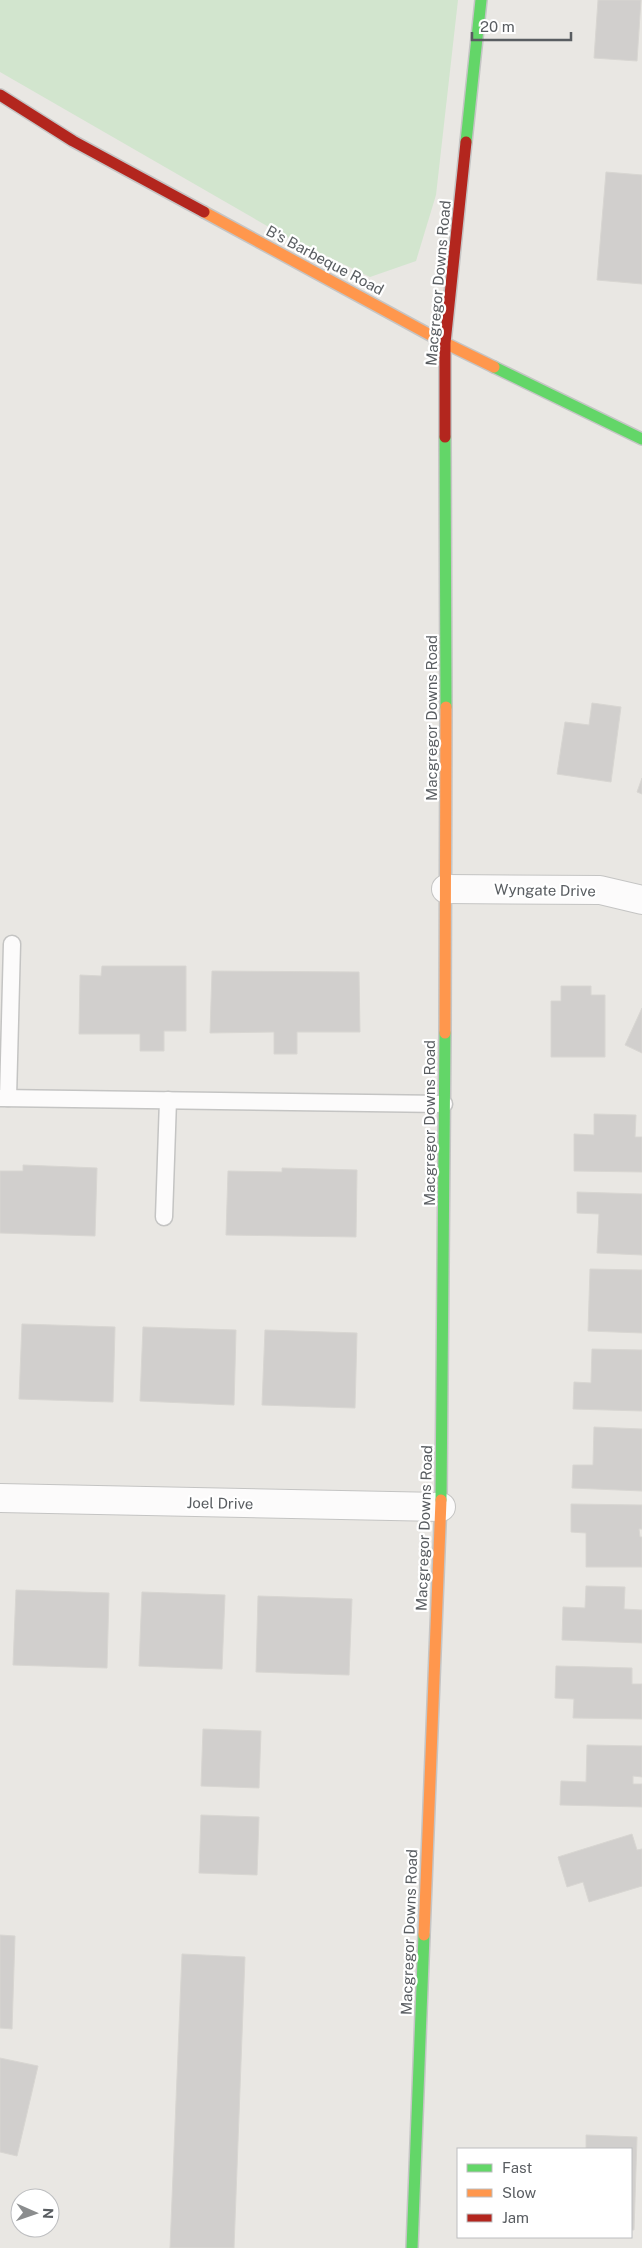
<svg xmlns="http://www.w3.org/2000/svg" width="642" height="2248" font-family="'Public Sans',sans-serif">
<style>
.green{fill:#d2e5ce}
.building{fill:#d1cfcd;stroke:#d8d6d2}
.lines{fill:none;stroke-linecap:round;stroke-linejoin:round}
.lane-casing{stroke:#c4c4c3;stroke-width:19}
.street-casing{stroke:#c4c4c3;stroke-width:30}
.fast-casing{stroke:#c5c5c5;stroke-width:14}
.slow-casing{stroke:#c5c5c5;stroke-width:14}
.jam-casing{stroke:#c5c5c5;stroke-width:14}
.lane{stroke:#fcfbfb;stroke-width:16}
.street{stroke:#fcfbfb;stroke-width:28}
.fast{stroke:#63d668;stroke-width:11}
.slow{stroke:#ff974d;stroke-width:11}
.jam{stroke:#b3261e;stroke-width:11}
.labels{text-anchor:middle;dominant-baseline:central;stroke-width:4.5;stroke-linejoin:round;paint-order:stroke}
.street-label{font-size:15px;fill:#595d61;stroke:#fff}
</style>
<rect width="100%" height="100%" fill="#e9e7e3"/>
<!-- green -->
<path class="green" d="M0,0H458L436,195L416,261L370,277L281,234L0,72Z"/>
<!-- building -->
<g class="building">
<path d="M598,0H641L637,61L594,58Z"/>
<path d="M606,172L642,175V284L597,280Z"/>
<path d="M592,703L621,707L611,782L557,774L565,722L589,725Z"/>
<path d="M642,778V794L637,792Z"/>
<path d="M102,966H186V1031H164V1051H140V1034H79L80,975L101,976Z"/>
<path d="M212,971L359,972L360,1032H297V1054H274V1032L210,1033Z"/>
<path d="M561,986H591V995H605V1057H551V1001H561Z"/>
<path d="M642,1008V1053L625,1045Z"/>
<path d="M594,1114L636,1115L635,1137H642V1172L574,1171V1134L594,1135Z"/>
<path d="M23,1165L97,1168L95,1236L0,1233V1171H23Z"/>
<path d="M282,1168L357,1170L356,1237L226,1235L228,1171L282,1172Z"/>
<path d="M577,1192L642,1194V1255L597,1253L599,1214L577,1213Z"/>
<path d="M590,1269L642,1270V1333L588,1331Z"/>
<path d="M22,1324L115,1327L113,1402L19,1399Z"/>
<path d="M143,1327L236,1330L234,1405L140,1401Z"/>
<path d="M265,1330L357,1333L355,1408L262,1405Z"/>
<path d="M592,1349L642,1350V1411L573,1409L574,1382L591,1383Z"/>
<path d="M594,1427L642,1429V1491L572,1488L573,1465H593Z"/>
<path d="M571,1504L642,1505V1529H639L640,1537H642V1567H586V1533L571,1532Z"/>
<path d="M586,1586L625,1587L624,1609L642,1610V1643L562,1640L563,1607L585,1608Z"/>
<path d="M16,1590L109,1593L107,1668L13,1665Z"/>
<path d="M142,1592L225,1595L222,1669L139,1666Z"/>
<path d="M258,1596L352,1599L349,1675L256,1672Z"/>
<path d="M556,1666L632,1668V1684H642V1719L573,1718L574,1699L555,1698Z"/>
<path d="M203,1729L261,1731L259,1788L201,1786Z"/>
<path d="M587,1745L642,1746V1777L633,1776V1784H642V1807L560,1805L561,1781L586,1782Z"/>
<path d="M201,1815L259,1817L257,1875L199,1873Z"/>
<path d="M632,1834L637,1850L642,1849V1886L589,1902L583,1882L567,1887L558,1857Z"/>
<path d="M0,1935L15,1936L12,2029L0,2028Z"/>
<path d="M182,1954L245,1957L234,2248H170Z"/>
<path d="M0,2058L38,2066L17,2156L0,2152Z"/>
<path d="M586,2135L637,2137L634,2230H631V2149H586Z"/>
</g>
<g class="lines">
<!-- lane casing -->
<g class="lane-casing">
<g id="lane">
<path d="M0,1098L444,1104"/>
<path d="M8,1098L12,944"/>
<path d="M164,1217L168,1100"/>
</g>
</g>
<!-- street casing -->
<g class="street-casing">
<g id="street">
<path d="M446,889L600,890L642,900"/>
<path d="M0,1498L441,1507"/>
</g>
</g>
<!-- fast casing -->
<g class="fast-casing">
<g id="fast">
<path d="M466,142L481,0"/>
<path d="M494,367L642,439"/>
<path d="M445,437L446,707"/>
<path d="M441,1500L445,1033"/>
<path d="M412,2248L424,1935"/>
</g>
</g>
<!-- slow casing -->
<g class="slow-casing">
<g id="slow">
<path d="M204,212L445,343L494,367"/>
<path d="M445,1033L446,707"/>
<path d="M424,1935L441,1500"/>
</g>
</g>
<!-- jam casing -->
<g class="jam-casing">
<g id="jam">
<path d="M0,95L73,141L204,212"/>
<path d="M445,437V343L466,142"/>
</g>
</g>
<!-- lane -->
<use href="#lane" class="lane"/>
<!-- street -->
<use href="#street" class="street"/>
<!-- fast -->
<use href="#fast" class="fast"/>
<!-- slow -->
<use href="#slow" class="slow"/>
<!-- jam -->
<use href="#jam" class="jam"/>
</g>
<g class="labels">
<!-- street labels -->
<g class="street-label">
<text transform="translate(325 260) rotate(28)">B's Barbeque Road</text>
<text transform="translate(438 283) rotate(-85)">Macgregor Downs Road</text>
<text transform="translate(431 718) rotate(-90)">Macgregor Downs Road</text>
<text transform="translate(545 890) rotate(1)">Wyngate Drive</text>
<text transform="translate(429 1123) rotate(-90)">Macgregor Downs Road</text>
<text transform="translate(220 1503) rotate(1)">Joel Drive</text>
<text transform="translate(424 1528) rotate(-88)">Macgregor Downs Road</text>
<text transform="translate(409 1932) rotate(-88)">Macgregor Downs Road</text>
</g>
</g>
<!-- legend -->
<rect x="457" y="2148" width="175" height="90" fill="#ffffff" stroke="#bdbec0"/>
<rect x="467" y="2164" width="25" height="8" fill="#63d668" stroke="#bdbec0"/>
<text x="502" y="2173" font-size="15" fill="#595d61">Fast</text>
<rect x="467" y="2189" width="25" height="8" fill="#ff974d" stroke="#bdbec0"/>
<text x="502" y="2198" font-size="15" fill="#595d61">Slow</text>
<rect x="467" y="2214" width="25" height="8" fill="#b3261e" stroke="#bdbec0"/>
<text x="502" y="2223" font-size="15" fill="#595d61">Jam</text>
<!-- north arrow -->
<g transform="translate(35 2213) rotate(92)"><circle r="24" fill="#ffffff" stroke="#bdbec0"/>
<path d="M0-4L9 19L0 12L-9 19Z" fill="#8b8d8e"/>
<text y="-8" font-size="14" font-weight="bold" text-anchor="middle" fill="#595d61">N</text>
</g>
<!-- scale -->
<path d="M472 32v8h99v-8" fill="none" stroke="#595d61" stroke-width="2.5"/>
<text x="480" y="32" font-size="15" fill="#595d61" stroke="#ffffff" stroke-width="4" paint-order="stroke">20 m</text>
</svg>
